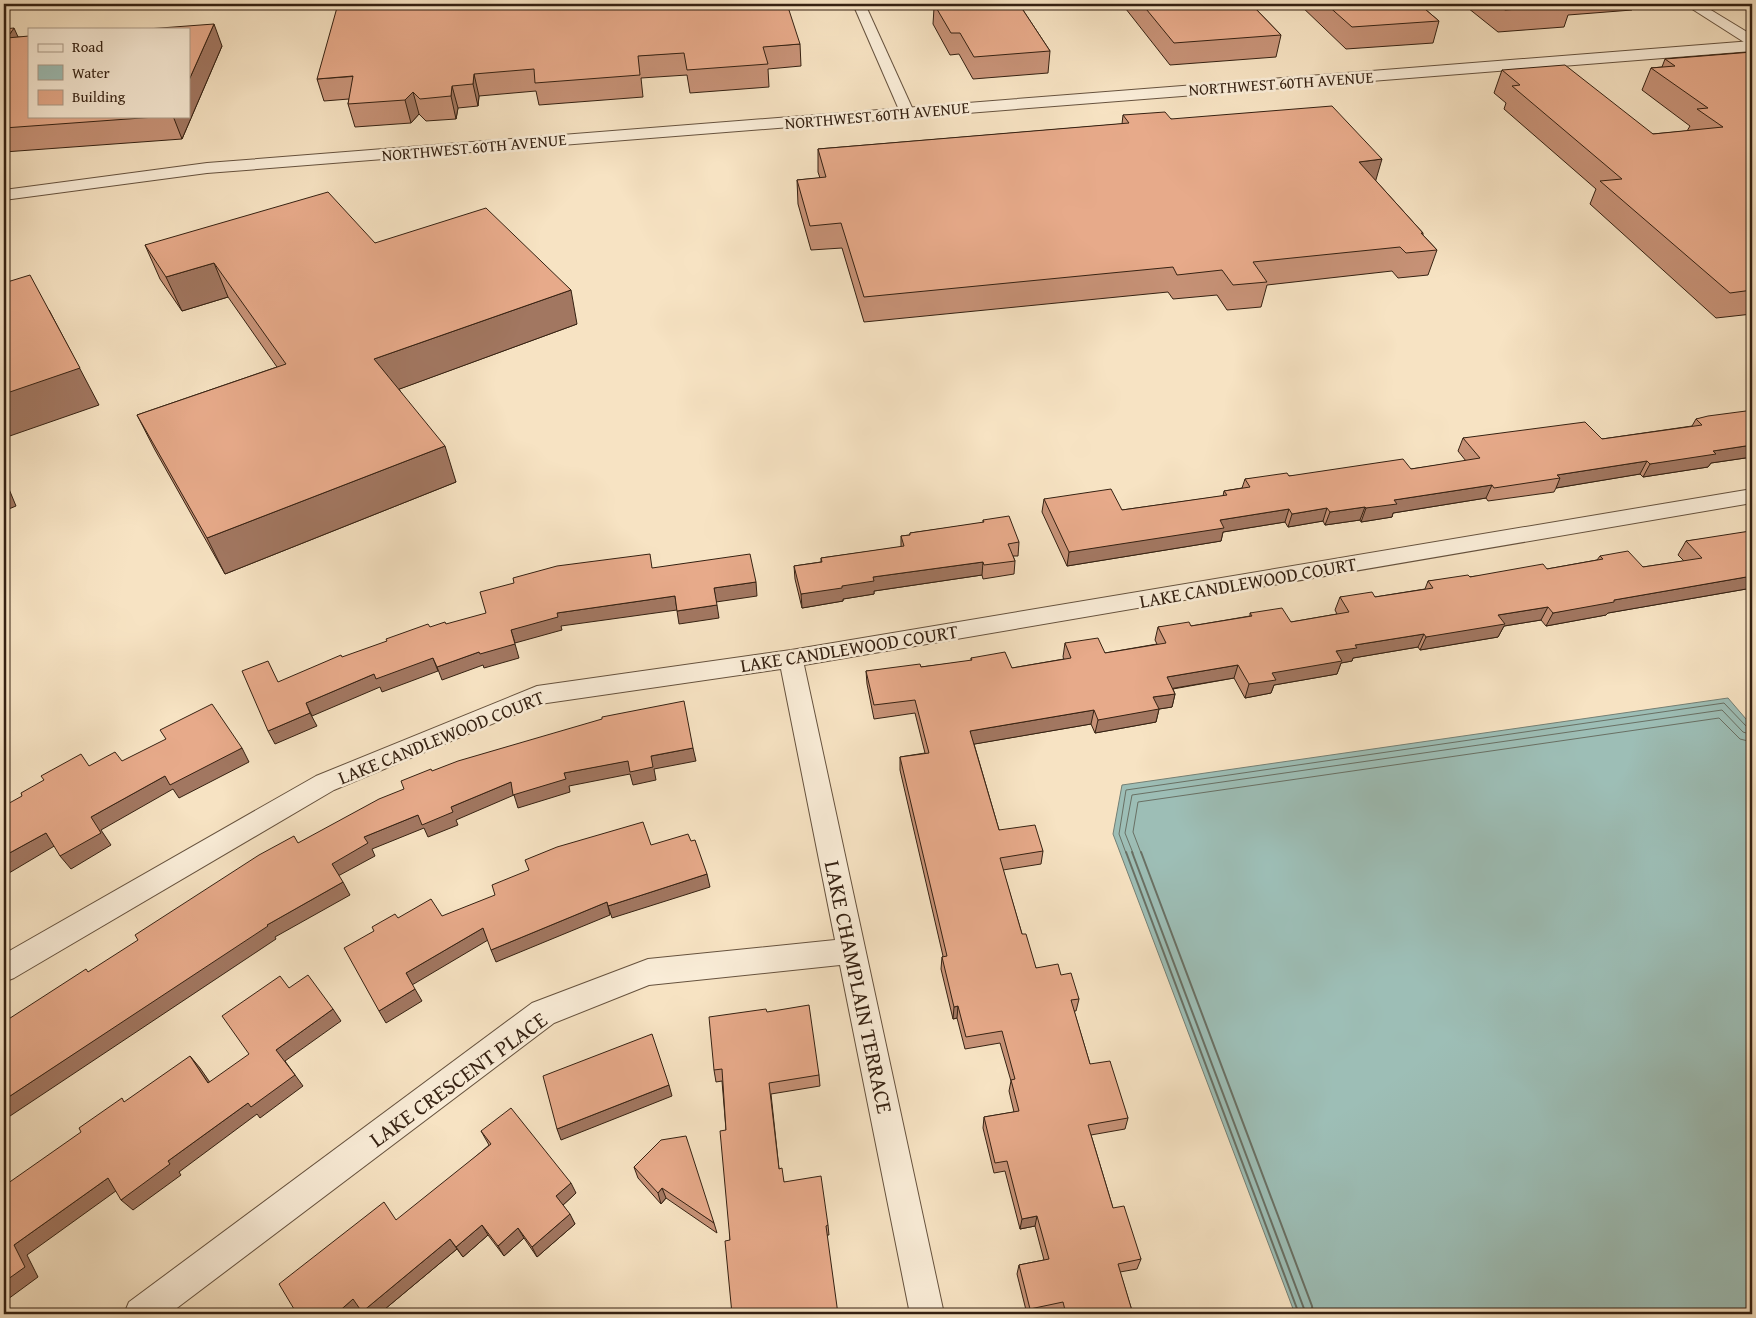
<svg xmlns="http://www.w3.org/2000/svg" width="1756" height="1318" font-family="'Gentium Book Plus',serif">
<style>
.water{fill:#9dbeb6;stroke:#737f74}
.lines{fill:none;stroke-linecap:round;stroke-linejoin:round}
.shore-far1{stroke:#697064;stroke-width:1}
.shore{stroke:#697064;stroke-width:2}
.minor-casing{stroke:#66523e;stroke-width:2}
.tertiary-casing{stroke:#66523e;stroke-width:2}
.minor{fill:#faedd8;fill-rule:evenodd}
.tertiary{fill:#faedd8;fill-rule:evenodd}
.wall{fill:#c79277;stroke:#352112}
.shaded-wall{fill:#a27761;stroke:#352112}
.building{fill:#e7aa8a;stroke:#352112}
.labels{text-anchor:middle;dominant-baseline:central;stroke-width:5;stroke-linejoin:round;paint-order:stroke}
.far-street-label{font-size:16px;fill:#352112;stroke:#faedd8}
.street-label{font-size:19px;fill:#352112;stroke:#faedd8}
.near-street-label{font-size:22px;fill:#352112;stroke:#faedd8}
</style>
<rect width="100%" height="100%" fill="#f7e3c3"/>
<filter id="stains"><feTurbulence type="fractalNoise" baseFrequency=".004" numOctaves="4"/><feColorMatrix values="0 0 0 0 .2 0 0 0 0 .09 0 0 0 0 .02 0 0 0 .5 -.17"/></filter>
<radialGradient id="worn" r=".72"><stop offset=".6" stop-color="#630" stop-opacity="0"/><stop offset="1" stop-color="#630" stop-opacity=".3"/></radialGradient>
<!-- water -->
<path class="water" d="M1728,698L1752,726V1314H1295L1113,834L1122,785Z"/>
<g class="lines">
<!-- shore-far1 -->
<g class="shore-far1">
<path d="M1126,853L1119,834L1126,790L1724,703L1747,727L1752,728"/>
<path d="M1133,853L1125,833L1132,795L1722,710L1743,732L1752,735"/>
<path d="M1141,853L1133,832L1138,802L1719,718L1740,739L1752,742"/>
</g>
<!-- shore -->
<g class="shore">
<path d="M1126,852L1299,1314"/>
<path d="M1132,852L1306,1314"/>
<path d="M1141,852L1312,1306L1313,1314"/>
</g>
<!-- minor casing -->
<g class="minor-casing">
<g id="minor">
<path d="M853,4H865L914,112L912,115H902L900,112Z"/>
<path d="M1687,4H1701L1752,35V45L1747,44L1689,7Z"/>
<path d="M1752,489V503L804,665L944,1314H910L840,965L649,985L554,1023L169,1314H124L129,1302L532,1003L648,959L835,940L781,669L540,704L334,790L14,978L4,982V954L316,776L537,686L791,650Z"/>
</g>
</g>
<!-- tertiary casing -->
<g class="tertiary-casing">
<path id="tertiary" d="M1752,41V51L207,173L4,200V190L207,163Z"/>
</g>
<!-- minor -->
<use href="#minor" class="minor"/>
<!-- tertiary -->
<use href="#tertiary" class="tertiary"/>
</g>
<!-- wall -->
<g class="wall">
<path d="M931,4H1019L1050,51L1048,73L973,79L959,54L950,55L933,24L934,8Z"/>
<path d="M1122,4H1251L1281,35L1276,57L1170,65Z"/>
<path d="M1299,4H1419L1439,21L1433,43L1346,49Z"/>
<path d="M1463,4H1635L1632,10L1568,15L1564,27L1498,32Z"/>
<path d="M4,29L18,37L222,46L182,139L4,152Z"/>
<path d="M800,44L801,66L768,69L769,87L690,93L687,75L641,78L643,97L539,105L536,91L479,96L478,106L458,108L456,119L426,121L419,114L411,123L355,127L348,104L349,99L324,101L317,79Z"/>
<path d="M1752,52V314L1716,318L1590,204L1596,189L1504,109L1506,103L1494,93L1502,70L1653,134L1687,131L1690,126L1642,90L1651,68L1662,67L1665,59Z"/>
<path d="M1123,115L1171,119L1376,181L1423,233V235L1437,250L1428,275L1398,278L1392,271L1267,285L1261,307L1227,310L1217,295L1173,299L1168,292L864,322L842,248L811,250L798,204L797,180L820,178L818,172V149L1122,124Z"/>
<path d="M375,243L577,324L399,389L456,482L225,574L155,450L137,415L277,367L228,297L182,311L160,279L145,245Z"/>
<path d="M1752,412V457L1711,463L1708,467L1643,477L1640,474L1556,488L1554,492L1488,501L1486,498L1393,513L1392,517L1361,522L1360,520L1325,525L1323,521L1288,527L1285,522L1223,532L1221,541L1067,566L1042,512L1044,499L1122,510L1223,496L1224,491L1242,488L1245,479L1289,476L1411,469L1466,461L1458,451L1463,438L1602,439L1692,426L1696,419Z"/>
<path d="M983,520L1019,542L1018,556H1013L1015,561L1014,574L983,579L982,575L874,591V594L843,599V601L802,608L795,579L794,566L821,562V558L901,547V536L910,535V533L983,523Z"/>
<path d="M1752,533V588L1608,613L1606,615L1546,626L1541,620L1504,626L1498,637L1420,650L1418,647L1353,658L1352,661L1341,663L1337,674L1274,685L1271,693L1245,698L1234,678L1173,689L1175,694L1172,707L1159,709L1156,722L1095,733L1091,724L974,744L999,830L1043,851L1041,864L1003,870L1022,934L1036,968L1061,975L1079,999L1076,1011H1074L1090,1064L1128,1118L1125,1129L1091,1135L1113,1208L1141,1259L1137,1269L1120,1272L1133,1314H1137H1060V1311L1047,1314H1027L1017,1274L1019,1265L1044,1260L1035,1226L1020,1229L1005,1171L994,1173L983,1128L984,1117L1014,1112L1009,1091L1011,1081L1000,1043L965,1049L957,1018L953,1019L941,969L942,957L943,956L900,770V757L925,753L915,713L874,719L867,684L866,671L921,667L971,661V658L1012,668L1064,659L1063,657L1065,643L1105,653L1157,644L1155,640L1158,627L1191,626L1250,616V613L1291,622L1337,614L1335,610L1340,597H1375L1425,589L1428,581L1547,569L1597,560L1600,556L1643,567L1684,561L1678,555L1686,541Z"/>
<path d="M1752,625V639L1747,632Z"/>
<path d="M767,1012L819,1075L820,1086L771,1094L779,1169L784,1182L828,1225L829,1235L730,1240L726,1130L722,1081L716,1082L714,1070Z"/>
<path d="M481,1131L576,1193L563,1205L575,1224L537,1257L524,1238L504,1256L488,1235L463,1257L457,1249L379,1314H364L360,1309L355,1314H297L489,1145Z"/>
<path d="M634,1167L714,1223L717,1233L666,1198L661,1204L638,1178Z"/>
</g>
<!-- shaded-wall -->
<g class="shaded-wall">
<path d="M214,24L222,46L182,139L173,116H189V80Z"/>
<path d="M14,28L24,50L7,38Z"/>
<path d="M474,74L479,96L478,106L473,84Z"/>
<path d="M452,86L458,108L456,119L451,96Z"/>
<path d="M413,92L419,114L411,123L405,100Z"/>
<path d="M1382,159L1375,183L1359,162Z"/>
<path d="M214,263L228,297L182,311L166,277Z"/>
<path d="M571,290L577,324L386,394L374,359Z"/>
<path d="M49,310L99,405L4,438V394Z"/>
<path d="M1752,445V457L1711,463L1708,467L1643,477L1650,464L1713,451Z"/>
<path d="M445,446L456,482L225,574L207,538Z"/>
<path d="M1647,461L1640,474L1556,488L1560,478L1557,475Z"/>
<path d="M4,477L16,506L4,511Z"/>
<path d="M1492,485L1486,498L1393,513L1392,517L1361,522L1366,508L1394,500Z"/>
<path d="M1365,507L1360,520L1325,525L1330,512Z"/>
<path d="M1327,508L1323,521L1288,527L1292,514Z"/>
<path d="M1289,509L1285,522L1223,532L1221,541L1067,566L1069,552L1220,520Z"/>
<path d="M983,562L982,575L874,591V594L843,599V601L802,608L801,594L842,586L873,577Z"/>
<path d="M1752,576V588L1608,613L1606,615L1546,626L1553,613L1614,600Z"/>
<path d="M756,582L757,596L716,602L714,588Z"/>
<path d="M675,596L677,610L561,626L562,630L515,643L511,630L557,613Z"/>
<path d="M717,605L719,618L679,624L677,611Z"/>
<path d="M1548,607L1541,620L1504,626L1498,637L1420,650L1426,637L1498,615Z"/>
<path d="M1424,634L1418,647L1353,658L1352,661L1341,663L1337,674L1274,685L1271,693L1245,698L1249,684L1272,673L1355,645Z"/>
<path d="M515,644L519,658L484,668L483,665L442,680L437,667L479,652Z"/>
<path d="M433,658L438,671L382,692L380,687L312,716L306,703L374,674Z"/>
<path d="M1238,665L1234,678L1163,690L1167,677Z"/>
<path d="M1175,694L1172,707L1159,709L1156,722L1095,733L1098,720L1153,697Z"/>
<path d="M1094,710L1091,724L969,745L970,731Z"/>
<path d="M310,713L317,726L275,744L268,731Z"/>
<path d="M242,748L249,762L179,798L173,789L101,830L111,845L71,869L60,856L91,817L165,776Z"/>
<path d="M693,748L696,761L654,769L656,780L633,785L630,774L569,786L570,792L518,808L514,795L456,820L458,825L428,837L424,828L372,849L375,856L338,876L332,864L364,837L418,815L451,807L511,782L564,773Z"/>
<path d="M46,833L56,845L4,876V856Z"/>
<path d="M707,874L710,887L612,918L608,906Z"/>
<path d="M343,882L350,895L275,937L276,939L4,1120V1100L267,925Z"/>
<path d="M607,902L610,915L496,962L491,950Z"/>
<path d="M483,928L488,940L412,985L406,973Z"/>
<path d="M415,989L422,1001L386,1023L379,1011Z"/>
<path d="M958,1006L957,1018L953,1019L954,1007Z"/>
<path d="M333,1009L341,1021L285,1061L303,1086L260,1118L257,1114L179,1172L181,1175L133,1210L121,1200L168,1161L248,1103L276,1050Z"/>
<path d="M190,1056L200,1068L218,1094L208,1083Z"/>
<path d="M669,1085L672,1096L561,1140L557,1129Z"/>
<path d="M108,1178L120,1188L27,1255L38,1277L4,1302V1282L14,1245Z"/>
<path d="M571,1183L576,1193L561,1207L556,1196Z"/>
<path d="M662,1188L666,1198L661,1204L658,1193Z"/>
<path d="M570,1214L575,1224L537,1257L532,1247Z"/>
<path d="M1037,1216L1035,1226L1020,1229L1022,1219Z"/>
<path d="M482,1225L488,1235L463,1257L456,1247Z"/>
<path d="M518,1228L524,1238L504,1256L498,1246Z"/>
<path d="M450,1239L457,1249L379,1314H364L362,1312Z"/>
<path d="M353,1299L362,1308L355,1314H336Z"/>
</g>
<!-- building -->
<g class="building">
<path d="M338,4H787L800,44L763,47L768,64L687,70L684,53L638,56L640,75L535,83L534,69L474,74L473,84L452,86L451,96L420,99L413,92L405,100L348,104L353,76L317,79Z"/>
<path d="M934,4H1019L1050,51L974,57L960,33H951Z"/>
<path d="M1142,4H1251L1281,35L1174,43Z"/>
<path d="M1326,4H1419L1439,21L1352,27Z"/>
<path d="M1497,4H1570L1572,5L1505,10Z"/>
<path d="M214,24L189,80V29H147Z"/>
<path d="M14,28L7,38L29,36V116H169L4,128V29Z"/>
<path d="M1752,52V290L1730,293L1600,181L1622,179L1512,86L1520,85L1502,70L1565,65L1653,134L1723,127L1697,109L1708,108L1651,68L1675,66L1665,59Z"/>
<path d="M1332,106L1382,159L1359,162L1423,233H1421L1437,250L1406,253L1400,247L1253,262L1267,282L1233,285L1222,270L1177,275L1173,267L864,297L841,223L810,226L797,180L826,177L818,149L1129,123L1123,115L1165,112L1171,119Z"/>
<path d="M328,192L375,243L486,208L571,290L374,359L445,446L207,538L137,415L286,364L214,263L166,277L145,245Z"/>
<path d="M30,275L80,368L4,394V283Z"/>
<path d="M1746,411L1748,413L1752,412V445L1713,451L1716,454L1650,464L1647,461L1557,475L1560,478L1494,488L1492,485L1394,500L1397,504L1366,508L1365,507L1330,512L1327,508L1292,514L1289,509L1220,520L1224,528L1069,552L1044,499L1111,489L1122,510L1227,495L1224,491L1250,487L1245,479L1287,473L1289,476L1403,459L1411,469L1480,458L1463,438L1585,422L1602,439L1702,425L1696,419L1708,416Z"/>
<path d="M1009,516L1019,542L1008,544L1015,561L984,565L983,562L873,577L874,581L842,586V588L801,594L794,566L822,562L821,558L904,546L901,536L910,535V533L984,522L983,520Z"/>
<path d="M1750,531L1752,533V576L1614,600V602L1553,613L1548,607L1498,615L1505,624L1426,637L1424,634L1355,645L1357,648L1336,651L1342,661L1272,673L1276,680L1249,684L1238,665L1167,677L1175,694L1153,697L1159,709L1098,720L1094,710L970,731L999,830L1035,825L1043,851L1000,858L1022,934H1026L1036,968L1058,964L1061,975L1071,973L1079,999L1071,1000L1090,1064L1110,1061L1128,1118L1088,1125L1113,1208L1124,1206L1141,1259L1118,1264L1133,1314L1137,1313V1314H1066L1063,1302L1030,1309L1019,1265L1049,1259L1037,1216L1022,1219L1007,1161L995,1163L984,1117L1019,1111L1011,1080L1015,1079L1002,1031L966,1037L958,1006L954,1007L942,957L947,956L900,757L929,753L915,700L874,705L866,671L920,664L921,667L972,660L971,658L1005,652L1012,668L1071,658L1065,643L1098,638L1105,653L1166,643L1158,627L1189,622L1191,626L1252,616L1250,613L1282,608L1291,622L1349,612L1340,597L1372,592L1375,597L1433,588L1428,581L1468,575L1470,577L1543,564L1547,569L1603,559L1600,556L1628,551L1643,567L1702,558L1686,541Z"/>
<path d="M650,554L652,568L750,554L756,582L714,588L717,605L677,611L675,596L557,613L558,617L511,630L515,644L480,654L479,652L437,667L433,658L376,679L374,674L306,703L310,713L268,731L242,671L268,661L278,682L341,655L342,657L387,641L386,639L428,624L430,627L445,622L446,624L486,613L480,592L514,583L513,578L557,566Z"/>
<path d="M684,701L693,748L651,756L653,767L630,772L628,761L564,773L566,779L513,795L511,782L451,807L453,812L422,825L418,815L364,837L368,843L332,864L343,882L267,925L268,926L4,1100V1022L86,969L88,972L138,940L135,935L259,855L294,836L298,843L379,799L404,789L401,781L431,769L432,771L458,761L602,719V717Z"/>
<path d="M212,704L242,748L170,785L165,776L91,817L101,833L60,856L46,833L4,856V806L22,796L21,793L44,780L41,776L81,754L89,766L115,752L122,761L166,739L160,730Z"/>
<path d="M643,822L651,845L688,834L691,841L695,840L707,874L608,906L607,902L491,950L483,928L406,973L415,989L379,1011L344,948L374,931L372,927L395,914L398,918L431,899L442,916L495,895L492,885L529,870L525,860L557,847Z"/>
<path d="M308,975L333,1009L276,1050L295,1075L251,1107L248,1103L168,1161L170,1164L121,1200L108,1178L14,1245L25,1267L4,1282V1186L81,1132L79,1128L122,1098L124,1102L190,1056L208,1083L249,1054L222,1016L280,976L289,988Z"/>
<path d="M809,1005L819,1075L769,1083L779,1169L782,1168L784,1182L821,1176L828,1225L826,1226L838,1314H732L725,1241L730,1240L720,1131L726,1130L722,1069L714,1070L709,1017L766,1009L767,1012Z"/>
<path d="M652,1034L669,1085L557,1129L543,1076Z"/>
<path d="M511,1108L571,1183L556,1196L570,1214L532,1247L518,1228L498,1246L482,1225L456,1247L450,1239L362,1312L353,1299L336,1314H297L279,1284L384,1202L396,1220L491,1144L481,1131Z"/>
<path d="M686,1136L714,1223L662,1188L658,1193L634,1167L661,1140Z"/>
<path d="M242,1311L244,1314H237Z"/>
</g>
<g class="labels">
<!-- far-street labels -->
<g class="far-street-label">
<text transform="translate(1281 83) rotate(-4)">NORTHWEST 60TH AVENUE</text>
<text transform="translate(877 115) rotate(-5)">NORTHWEST 60TH AVENUE</text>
<text transform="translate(474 147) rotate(-5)">NORTHWEST 60TH AVENUE</text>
</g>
<!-- street labels -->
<g class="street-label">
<text transform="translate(1248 582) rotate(-10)">LAKE CANDLEWOOD COURT</text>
<text transform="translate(849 648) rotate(-9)">LAKE CANDLEWOOD COURT</text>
<text transform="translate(441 737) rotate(-22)">LAKE CANDLEWOOD COURT</text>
</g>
<!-- near-street labels -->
<g class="near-street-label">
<text transform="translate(859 987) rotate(78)">LAKE CHAMPLAIN TERRACE</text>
<text transform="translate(458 1079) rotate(-36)">LAKE CRESCENT PLACE</text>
</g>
</g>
<!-- margin -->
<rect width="1756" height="1318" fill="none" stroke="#f7e3c3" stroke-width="20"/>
<rect x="5" y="5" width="1746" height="1308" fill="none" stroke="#352112" stroke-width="2.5"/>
<rect x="10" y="10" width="1736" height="1298" fill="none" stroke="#352112"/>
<!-- legend -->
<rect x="28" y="28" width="162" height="90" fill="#faedd8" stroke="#ab9b89"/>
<rect x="38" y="44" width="25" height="8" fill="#faedd8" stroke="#ab9b89"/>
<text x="72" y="52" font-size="15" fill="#352112">Road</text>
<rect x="38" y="65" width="25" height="15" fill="#9dbeb6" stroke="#ab9b89"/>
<text x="72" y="78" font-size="15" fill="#352112">Water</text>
<rect x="38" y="90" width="25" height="15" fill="#e7aa8a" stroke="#ab9b89"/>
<text x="72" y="102" font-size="15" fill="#352112">Building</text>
<rect width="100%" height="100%" filter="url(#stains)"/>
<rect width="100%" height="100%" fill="url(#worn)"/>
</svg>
